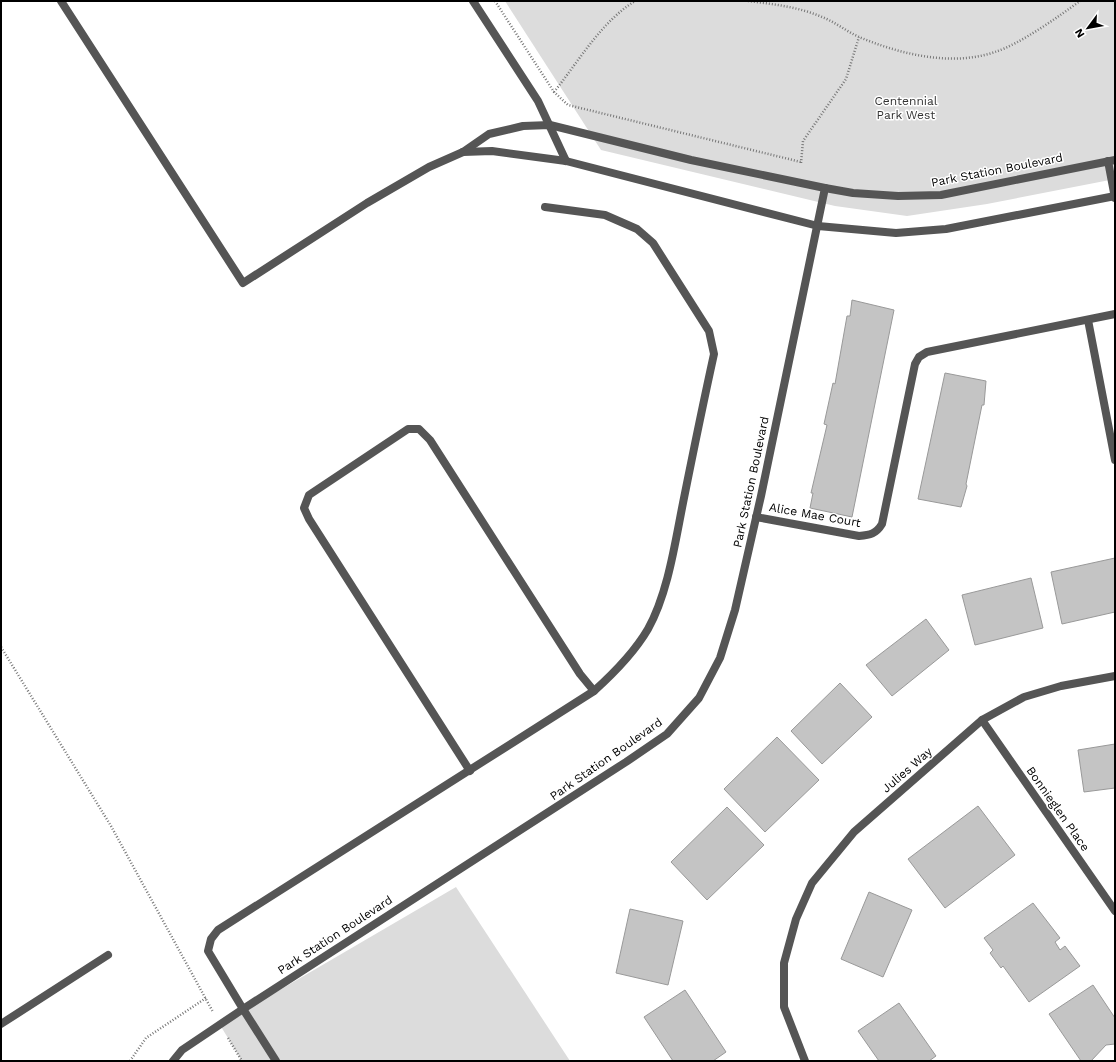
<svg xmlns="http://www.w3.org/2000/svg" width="1116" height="1062" font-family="'Work Sans',sans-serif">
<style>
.green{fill:#dcdcdc}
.building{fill:#c4c4c4;stroke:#999}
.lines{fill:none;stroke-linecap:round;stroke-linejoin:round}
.path{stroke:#777;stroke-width:2.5;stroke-dasharray:1 2;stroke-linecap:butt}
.service{stroke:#555;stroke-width:8}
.minor{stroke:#555;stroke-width:8}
.labels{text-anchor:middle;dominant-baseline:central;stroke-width:3;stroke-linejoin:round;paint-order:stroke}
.park-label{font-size:12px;fill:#333;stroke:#fff}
.street-label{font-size:12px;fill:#000;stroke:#fff}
</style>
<rect width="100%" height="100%" fill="#fff"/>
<!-- green -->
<g class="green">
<path d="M505,1H1115V179L987,204L907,216L835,206L601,150Z"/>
<path d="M456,887L570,1061H242L220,1025Z"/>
</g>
<!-- building -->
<g class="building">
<path d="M852,300L894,310L852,517L810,508L813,493H811L827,425L824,424L833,383L835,384L847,316H850Z"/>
<path d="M945,373L986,381L984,405H982L966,484L967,486L961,507L918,499Z"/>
<path d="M1115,558V612L1062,624L1051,572Z"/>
<path d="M1031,578L1043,628L975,645L962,595Z"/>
<path d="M926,619L949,650L892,696L866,665Z"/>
<path d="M840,683L872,717L822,764L791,731Z"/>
<path d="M777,737L819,780L765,832L724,789Z"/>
<path d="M1115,744V788L1084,792L1078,750Z"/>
<path d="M978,806L1015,855L945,908L908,859Z"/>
<path d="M727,807L764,845L707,900L671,862Z"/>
<path d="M869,892L912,910L883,977L841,959Z"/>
<path d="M1033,903L1060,938L1055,942L1060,950L1065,946L1080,966L1029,1002L1003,966L1001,968L990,953L993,950L984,938Z"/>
<path d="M630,909L683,921L668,985L616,973Z"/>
<path d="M1093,985L1115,1018V1044L1106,1045L1091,1061H1081L1049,1014Z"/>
<path d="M685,990L726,1052L713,1061H673L644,1017Z"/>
<path d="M899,1003L936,1056L929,1061H879L858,1031Z"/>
</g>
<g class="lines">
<!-- path -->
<g class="path">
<path d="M495,1L554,92L568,105L801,162"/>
<path d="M748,1C773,4 799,7 822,17C835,22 846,31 859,37C900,54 951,67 995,52C1020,44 1058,17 1080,1"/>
<path d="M554,92C579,61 601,22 635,1"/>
<path d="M801,163L803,141L846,79L859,37"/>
<path d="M1,647L111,826L213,1012"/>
<path d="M228,1038L242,1061"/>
<path d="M130,1061L146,1038L206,998"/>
</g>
<!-- service -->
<g class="service">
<path d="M61,1L243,283L367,203L429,167L463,152L489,134L523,126L550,125L691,160L825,188"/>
<path d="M473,1L538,101L566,161"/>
<path d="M463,152L492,151L566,161L818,226"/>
<path d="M1088,320L1115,460"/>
<path d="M470,771L309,519L304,508L309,495L408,429H419L430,440L580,674L594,691"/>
<path d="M243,1009L208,951L211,939L218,930L594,691C614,673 634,653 648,629C668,593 675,543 683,503C693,453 703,404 714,354L709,331L653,243L637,229L605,215L545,207"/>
<path d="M1,1024L108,955"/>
</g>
<!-- minor -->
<g class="minor">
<path d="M1108,161L1115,198"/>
<path d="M818,226L896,233L946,229L1115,196"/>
<path d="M756,517L859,536C870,535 876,534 882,524L915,364L919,357L927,352L1115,314"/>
<path d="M982,720L1115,911"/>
<path d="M243,1009L276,1061"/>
<path d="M173,1061L182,1050L243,1009L626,762L667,734L699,698L720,658L735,610L761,496L825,188L853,193L898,196L941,195L1115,160"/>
<path d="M805,1061L784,1007V963L796,919L812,883L854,832L982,720L1024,697L1061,686L1115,676"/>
</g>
</g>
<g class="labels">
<!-- park labels -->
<g class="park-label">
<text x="906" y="101">Centennial<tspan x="906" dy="14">Park West</tspan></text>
</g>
<!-- street labels -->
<g class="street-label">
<text transform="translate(997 170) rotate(-11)">Park Station Boulevard</text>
<text transform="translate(751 482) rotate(-78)">Park Station Boulevard</text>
<text transform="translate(815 515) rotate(10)">Alice Mae Court</text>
<text transform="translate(606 759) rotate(-35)">Park Station Boulevard</text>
<text transform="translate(907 770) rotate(-41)">Julies Way</text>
<text transform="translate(1058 809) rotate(55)">Bonnieglen Place</text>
<text transform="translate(335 935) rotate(-33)">Park Station Boulevard</text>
</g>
</g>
<!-- border -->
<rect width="1116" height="1062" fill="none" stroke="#000000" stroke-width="4"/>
<!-- north arrow -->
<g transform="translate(1088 28) rotate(238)" stroke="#ffffff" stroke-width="3" paint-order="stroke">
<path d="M0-3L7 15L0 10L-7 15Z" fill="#000000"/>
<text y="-6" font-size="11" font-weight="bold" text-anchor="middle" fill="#000000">N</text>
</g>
</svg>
